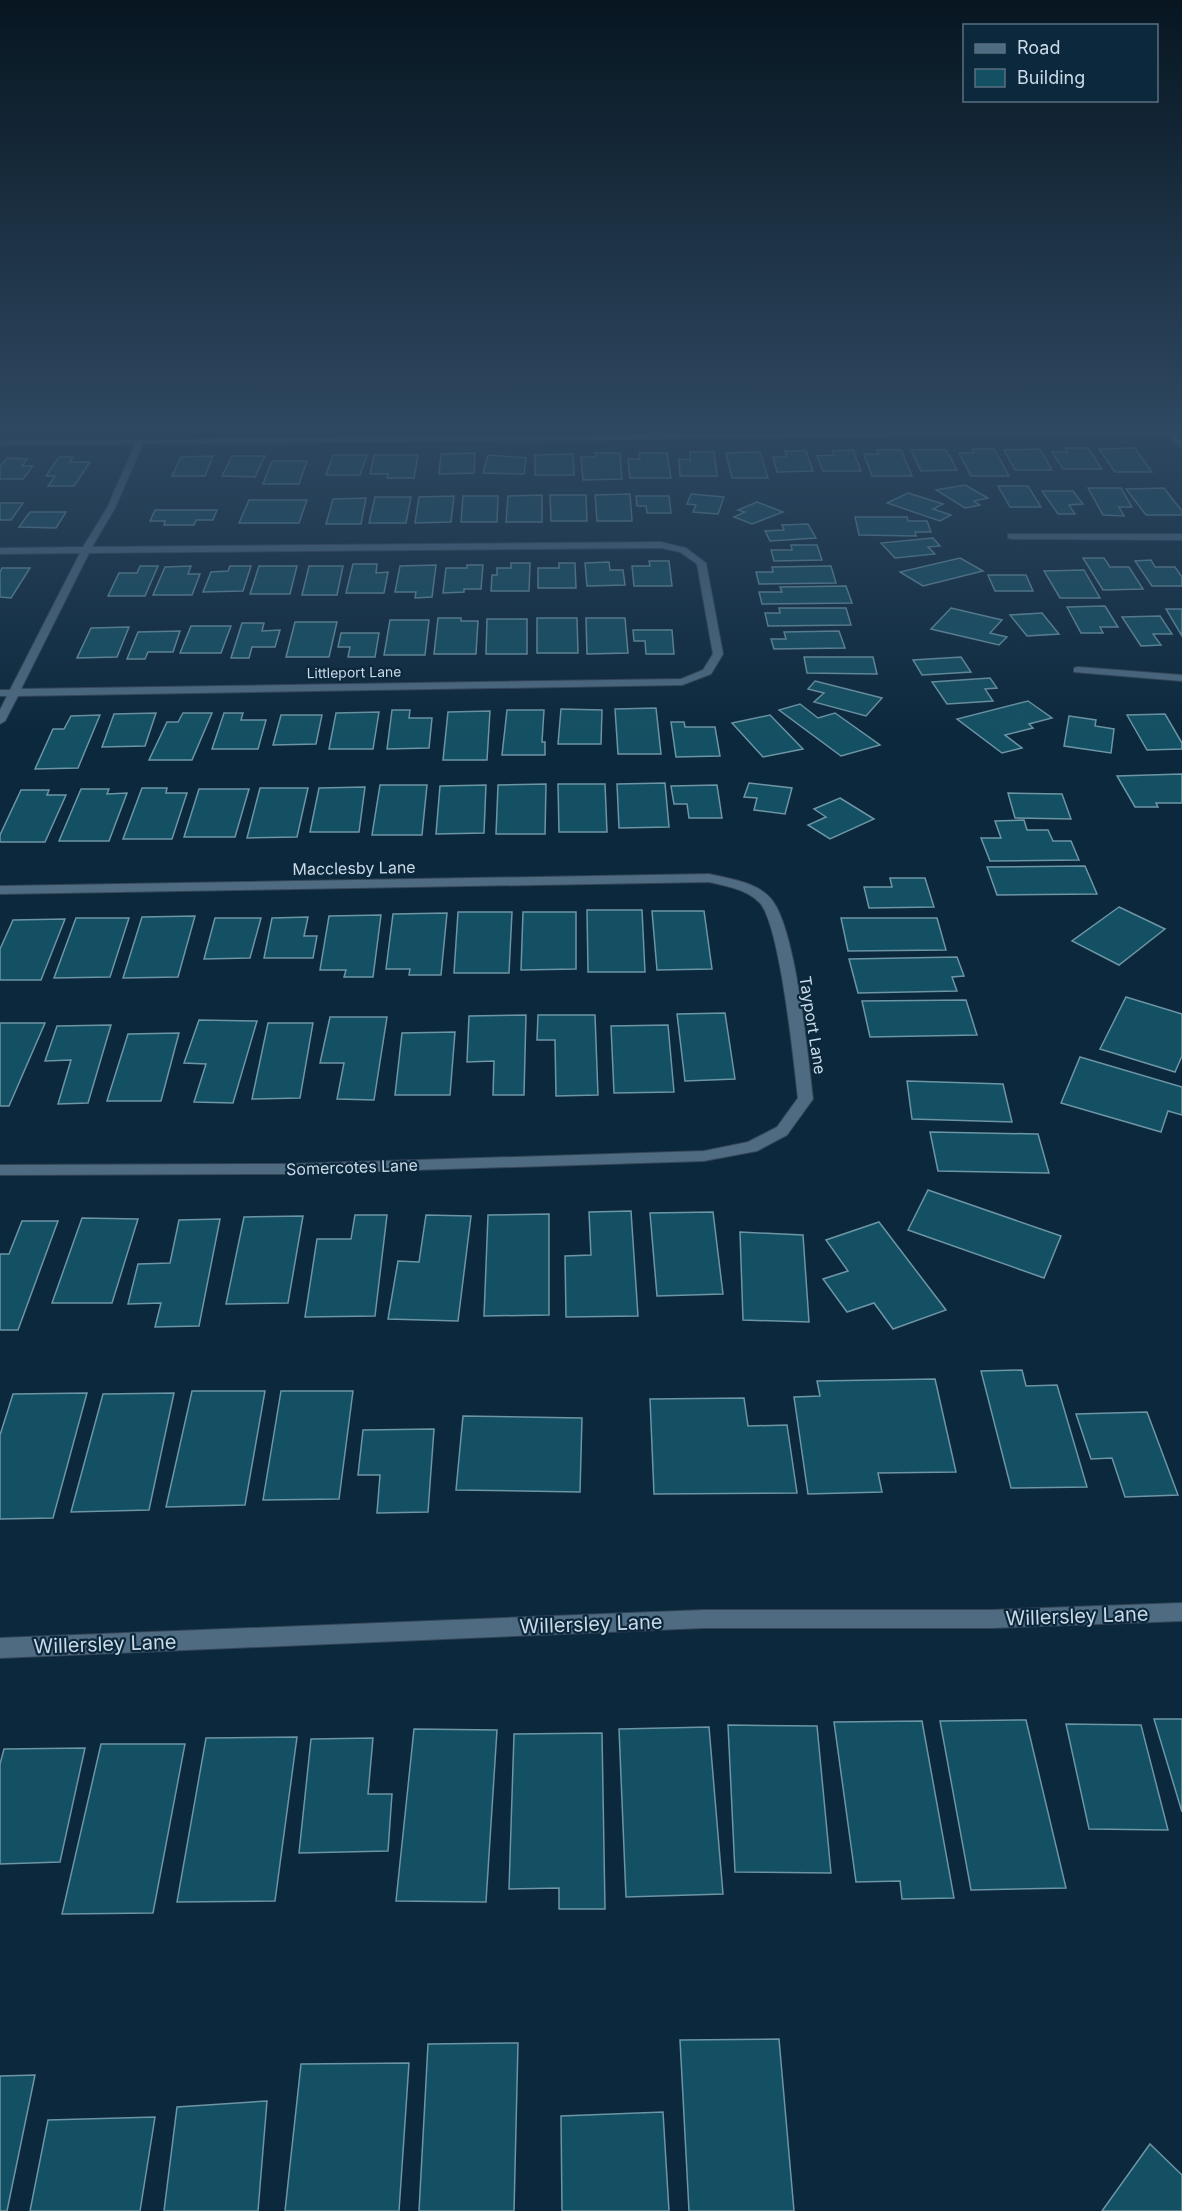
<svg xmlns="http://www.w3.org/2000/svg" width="1182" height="2211" font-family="Inter,sans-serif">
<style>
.building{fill:#145063;stroke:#6c95a5;stroke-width:1.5}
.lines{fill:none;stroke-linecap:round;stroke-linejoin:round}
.minor-casing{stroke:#354556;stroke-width:2}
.minor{fill:#4e6b82;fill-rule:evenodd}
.labels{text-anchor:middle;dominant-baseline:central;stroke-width:4.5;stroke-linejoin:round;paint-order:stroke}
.far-street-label{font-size:14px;fill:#cadae7;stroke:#0c283c}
.street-label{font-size:16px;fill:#cadae7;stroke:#0c283c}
.near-street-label{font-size:20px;fill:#cadae7;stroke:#0c283c}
</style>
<rect width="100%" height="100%" fill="#0c283c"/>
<!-- building -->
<g class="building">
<path d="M1065,448H1088L1102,469H1063L1052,452H1068Z"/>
<path d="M1135,448L1152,472H1115L1099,449Z"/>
<path d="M972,449H994L1009,476H971L959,453H974Z"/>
<path d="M1040,449L1052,470H1015L1004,450Z"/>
<path d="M853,450L861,471H823L817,456L834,455L832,451Z"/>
<path d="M877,450H901L912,476H872L864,454H879Z"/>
<path d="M911,450H946L957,470L921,471Z"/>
<path d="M785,451H806L813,471L777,472L773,457H787Z"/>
<path d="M690,452H714L717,476H680L679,459L690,460Z"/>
<path d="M760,452L768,478H732L726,453Z"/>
<path d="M475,453L474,473L439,474L441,454Z"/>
<path d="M595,453H620L622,479L583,480L581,457H596Z"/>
<path d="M639,453H667L671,478H630L628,459H640Z"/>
<path d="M573,454L574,475H535V455Z"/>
<path d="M333,455H367L360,475H326Z"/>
<path d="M374,455H418L414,478H387L388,474H370Z"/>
<path d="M488,455L526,458L524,474L483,473Z"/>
<path d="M213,456L205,476H172L181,457Z"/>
<path d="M232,456H265L255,477L222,476Z"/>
<path d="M59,457H73L70,462H90L74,486H48L55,476H46Z"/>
<path d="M7,458L27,459L22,466H33L23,479H0V466Z"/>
<path d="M272,461H307L299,484H263Z"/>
<path d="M965,485L988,498L974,501L980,505L965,508L936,490Z"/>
<path d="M998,486H1028L1041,507H1010Z"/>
<path d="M1088,488H1121L1132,507H1119L1124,516L1103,515Z"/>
<path d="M1164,488L1182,511V515H1146L1126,489Z"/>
<path d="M1042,491H1073L1083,504L1069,505L1075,514H1058Z"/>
<path d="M908,493L943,504L933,509L951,515L940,521L887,503Z"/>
<path d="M630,494L632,521H597L595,495Z"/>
<path d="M691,494L724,497L718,514L693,512L696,505L687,504Z"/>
<path d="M542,495V522H506L508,496Z"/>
<path d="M550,495H586L587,521H551Z"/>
<path d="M454,496L451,522L415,523L419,497Z"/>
<path d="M463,496H498L497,522H461Z"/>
<path d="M636,496H669L671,513H647L646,506H637Z"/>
<path d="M375,497H411L406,523H369Z"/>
<path d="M366,498L361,524H326L333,499Z"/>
<path d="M249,500H307L299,523H239Z"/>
<path d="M757,502L783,512L752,524L734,517L745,512L738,510Z"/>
<path d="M0,503H23L11,520H0Z"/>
<path d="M155,510H217L213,520H196L194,525H164L165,521H150Z"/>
<path d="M30,512H66L56,528L19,527Z"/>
<path d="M855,517H907L908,521H927L931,532H915L916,536L859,535Z"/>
<path d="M808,524L816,538L770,541L765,531L784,530L782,525Z"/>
<path d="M933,538L940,546L928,547L935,554L895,558L881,543Z"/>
<path d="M791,545H817L822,560L774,561L771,550H792Z"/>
<path d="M960,558L983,571L923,586L900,572Z"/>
<path d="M1083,558H1104L1110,567H1129L1143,589L1103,590Z"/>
<path d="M1151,560L1155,567H1175L1182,577V586H1152L1135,561Z"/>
<path d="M649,561H669L672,586H634L632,566H650Z"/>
<path d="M609,562L610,570H623L625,585L587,586L585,563Z"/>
<path d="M511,563H530L529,591H491L492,575H497V568H511Z"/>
<path d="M559,563H575L576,588H538V568H559Z"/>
<path d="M353,564H377L376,573L388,572L384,593H346Z"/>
<path d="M436,565L432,597L415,598L416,592H395L400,566Z"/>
<path d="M467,565H483L481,589H464V592L443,593L446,568H467Z"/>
<path d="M140,566H158L145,596H108L119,573H137Z"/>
<path d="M191,566L188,574H200L192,595H153L165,567Z"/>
<path d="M230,566H251L243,591L203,592L211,572L228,571Z"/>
<path d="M259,566H297L290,594H250Z"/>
<path d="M309,566H343L337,595H302Z"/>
<path d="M831,566L836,583L759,584L756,572H773L772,567Z"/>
<path d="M2,568H30L11,598L0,597V572Z"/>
<path d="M1084,570L1100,598H1060L1044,571Z"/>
<path d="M988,575H1026L1033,591H995Z"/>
<path d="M846,586L852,603L762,604L759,592H782L780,587Z"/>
<path d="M1105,606L1118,627H1100L1103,633H1081L1067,607Z"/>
<path d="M779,608H846L851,625L768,626L765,613H780Z"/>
<path d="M951,608L1002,620L990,633L1007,637L999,645L931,629Z"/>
<path d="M1166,609H1182V636Z"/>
<path d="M1042,613L1059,634L1027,636L1010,615Z"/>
<path d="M1160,616L1172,634H1153L1161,645L1141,646L1122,617Z"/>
<path d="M438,618H461V621H478L476,654H434Z"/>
<path d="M537,618H577L578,653H537Z"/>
<path d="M586,618H625L628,653L587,654Z"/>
<path d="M487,619H527V654H486Z"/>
<path d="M390,620H429L425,655H384Z"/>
<path d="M295,622H337L329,657H286Z"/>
<path d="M242,623H264L262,631L280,630L275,647H252L249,658H231Z"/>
<path d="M191,626H231L221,653H180Z"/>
<path d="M129,627L117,657L77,658L91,628Z"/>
<path d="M633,630H672L674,654H646L645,641H634Z"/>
<path d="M180,631L173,652H148L145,659H127L138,632Z"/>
<path d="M839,631L845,648L774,649L771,639H786L784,632Z"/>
<path d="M341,633H379L375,657H348L350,647H338Z"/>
<path d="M804,657H873L877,674L807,673Z"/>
<path d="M961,657L971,672L922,675L913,660Z"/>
<path d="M990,678L997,688L985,689L993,701L947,704L932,682Z"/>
<path d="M815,681L882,698L866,716L814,702L824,693L808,689Z"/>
<path d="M1028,701L1052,718L1029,724L1033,728L1005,735L1022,748L1002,753L957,719Z"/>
<path d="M800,704L818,718L835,713L880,745L841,756L779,710Z"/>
<path d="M656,708L661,754H618L615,709Z"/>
<path d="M561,709L602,710L601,744H558Z"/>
<path d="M392,710H410L409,718H432L429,748L387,749Z"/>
<path d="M507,710H544L542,742H545V755H502Z"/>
<path d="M490,711L487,760H443L448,712Z"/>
<path d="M379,712L373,749H329L336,713Z"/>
<path d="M156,713L145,746L102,747L114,714Z"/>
<path d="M183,713H212L192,760H149L167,722H178Z"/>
<path d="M224,713H243L241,720H266L258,749H212Z"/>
<path d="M1165,714L1182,743V749L1147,750L1127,715Z"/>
<path d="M100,715L78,768L35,769L53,729H64L71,716Z"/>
<path d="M281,715H322L316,744L273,745Z"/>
<path d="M770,715L803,749L763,757L732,723Z"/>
<path d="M1069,716L1096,720L1095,726L1114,729L1111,753L1064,746Z"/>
<path d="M671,722H684L685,727H715L720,756L676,757Z"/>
<path d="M1182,774V803H1156L1158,807H1135L1117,776Z"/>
<path d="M665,783L669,827L619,828L617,784Z"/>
<path d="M749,783L792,788L785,814L754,810L757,798L744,797Z"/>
<path d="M546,784L545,834H496L498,785Z"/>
<path d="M558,784H605L607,832H559Z"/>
<path d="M380,785H427L422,835H372Z"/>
<path d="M486,785L484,833L436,834L440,786Z"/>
<path d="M717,785L722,818H689L687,804H674L671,786Z"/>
<path d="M365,787L359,832H310L319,788Z"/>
<path d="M142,788H167L166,793H187L172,839H123Z"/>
<path d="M260,788H308L297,837L247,838Z"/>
<path d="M81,789H109L107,794L127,793L109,841H59Z"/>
<path d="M199,789H249L235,837H184Z"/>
<path d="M21,790H49L47,795H66L45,842H0V835Z"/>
<path d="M1008,793L1062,794L1071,819L1015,818Z"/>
<path d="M840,798L874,819L830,839L808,825L826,817L814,809Z"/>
<path d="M1024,820L1027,830H1048L1053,841H1071L1079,860L990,861L981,838H1001L995,821Z"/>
<path d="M1085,866L1097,894L997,895L987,867Z"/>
<path d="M890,878H925L934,907L869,908L864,887H892Z"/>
<path d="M1119,907L1165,929L1119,965L1072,941Z"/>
<path d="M587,910H642L645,972H588Z"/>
<path d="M652,911H704L712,969L657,970Z"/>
<path d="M458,912H512L509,973H454Z"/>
<path d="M523,912H576V969L521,970Z"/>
<path d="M447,913L441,975H409L410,969H386L393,914Z"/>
<path d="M381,915L373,977H344L346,970H320L329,916Z"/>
<path d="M195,916L178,977L123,978L142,917Z"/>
<path d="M308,917L304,936H317L313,958H264L272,918Z"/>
<path d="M76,918H129L110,977L54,978Z"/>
<path d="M215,918H261L250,958L204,959Z"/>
<path d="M841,918H937L946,950L848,951Z"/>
<path d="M65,919L41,980H0V949L13,920Z"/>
<path d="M957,957L964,976L952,977L957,991L858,993L849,959Z"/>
<path d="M1126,997L1182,1014V1056L1175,1072L1100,1049Z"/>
<path d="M966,1000L977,1035L870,1037L862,1001Z"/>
<path d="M725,1013L735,1079L685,1081L677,1014Z"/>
<path d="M526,1015L524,1095H493L494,1061L467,1062L469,1016Z"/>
<path d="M538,1015H595L598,1095L556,1096L555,1040H537Z"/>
<path d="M330,1017H387L374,1100L337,1099L344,1063H320Z"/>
<path d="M199,1020L257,1021L233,1103L194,1102L206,1064L184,1063Z"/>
<path d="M0,1023H45L9,1106H0Z"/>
<path d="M268,1023H313L300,1098L252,1099Z"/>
<path d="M111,1025L88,1103L58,1104L71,1060L45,1061L57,1026Z"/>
<path d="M668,1025L674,1092L614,1093L611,1026Z"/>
<path d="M455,1032L450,1095H395L402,1033Z"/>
<path d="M179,1033L161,1101H107L128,1034Z"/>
<path d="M1080,1057L1182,1087V1115L1168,1111L1161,1132L1061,1103Z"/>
<path d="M907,1081L1003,1084L1012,1122L912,1119Z"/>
<path d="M930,1132L1038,1134L1049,1173L938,1171Z"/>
<path d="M928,1190L1061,1236L1044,1278L908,1230Z"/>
<path d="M631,1211L638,1316L566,1317L565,1256L591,1255L589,1212Z"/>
<path d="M713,1212L723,1294L657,1296L650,1213Z"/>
<path d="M549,1214V1315L484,1316L488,1215Z"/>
<path d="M355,1215H387L375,1316L305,1317L317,1239H351Z"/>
<path d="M426,1215L471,1216L458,1321L388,1319L398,1261L419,1262Z"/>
<path d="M303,1216L288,1303L226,1304L244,1217Z"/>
<path d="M82,1218L138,1219L112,1303H52Z"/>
<path d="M220,1219L199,1326L155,1327L161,1303L128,1304L138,1264L170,1263L179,1220Z"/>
<path d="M22,1221H58L18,1330H0V1254H9Z"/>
<path d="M879,1222L946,1310L893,1329L874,1303L847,1312L823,1279L848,1271L826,1240Z"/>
<path d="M740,1232L803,1235L809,1322L743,1320Z"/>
<path d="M1022,1370L1026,1386L1057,1385L1087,1487L1011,1488L981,1371Z"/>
<path d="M935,1379L956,1472L878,1473L882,1492L808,1494L794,1397L820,1396L817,1381Z"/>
<path d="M192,1391H265L245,1505L166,1507Z"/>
<path d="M281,1391H353L339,1499L263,1500Z"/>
<path d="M87,1393L53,1518L0,1519V1435L13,1394Z"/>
<path d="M174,1393L149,1510L71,1512L103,1394Z"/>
<path d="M744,1398L748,1426L787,1425L797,1493L654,1494L650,1399Z"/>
<path d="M1147,1412L1178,1495L1125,1497L1112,1458L1091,1459L1076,1414Z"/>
<path d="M463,1416L582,1418L580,1492L456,1490Z"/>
<path d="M434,1429L428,1512L377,1513L380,1475H358L363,1430Z"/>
<path d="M1154,1719H1182V1812Z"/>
<path d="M1026,1720L1066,1888L971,1890L940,1721Z"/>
<path d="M922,1721L954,1898L902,1899L900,1881L856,1882L834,1722Z"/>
<path d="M1066,1724L1141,1725L1168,1830L1089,1829Z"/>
<path d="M728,1725L817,1726L831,1873L735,1872Z"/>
<path d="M709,1727L723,1894L626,1897L619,1729Z"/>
<path d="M414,1729L497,1730L486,1902L396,1901Z"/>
<path d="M602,1733L605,1909H559V1888L509,1889L514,1734Z"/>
<path d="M297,1737L275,1901L177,1902L206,1738Z"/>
<path d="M373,1738L368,1794H392L388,1851L299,1853L311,1739Z"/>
<path d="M101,1744H185L153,1913L62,1914Z"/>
<path d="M85,1748L60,1862L0,1864V1764L4,1749Z"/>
<path d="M779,2039L794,2211H689L680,2040Z"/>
<path d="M518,2043L514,2211H419L428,2044Z"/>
<path d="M409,2063L399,2211H285L301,2064Z"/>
<path d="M35,2075L7,2211H0V2076Z"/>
<path d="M267,2101L258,2211H164L177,2107Z"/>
<path d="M663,2112L669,2211H562L561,2116Z"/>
<path d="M155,2117L140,2211H30L48,2120Z"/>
<path d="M1150,2144L1182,2175V2211H1102Z"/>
</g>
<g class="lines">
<!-- minor casing -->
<g class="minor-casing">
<g id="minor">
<path d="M1182,429V433H1175L1182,442V449L1167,434L143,444L115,508L92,547L661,542L686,548L706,563L723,654L711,674L682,685L18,696L5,721L0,724V710L7,696H0V690H10L80,553L0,554V548L83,547L107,508L135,444L0,445V441ZM661,548L680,552L697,564L713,654L703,670L681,679L21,689L89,553Z"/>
<path d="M1008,534H1182V540L1011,539L1008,538Z"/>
<path d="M1078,667L1182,675V681L1074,672V668Z"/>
<path d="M709,874C730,879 758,882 772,900C796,930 808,1057 813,1099L787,1135L757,1151L704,1161L289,1174L0,1175V1165L289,1164L704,1151L748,1142L777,1127L798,1098C794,1064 780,922 759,902C746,889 726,886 709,882L0,894V886Z"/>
<path d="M1182,1603V1621L992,1628H704L0,1658V1638L704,1610H992Z"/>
</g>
</g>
<!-- minor -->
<use href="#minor" class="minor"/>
</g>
<!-- sky -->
<linearGradient id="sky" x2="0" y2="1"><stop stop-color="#071621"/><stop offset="0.58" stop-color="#2e4861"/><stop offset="1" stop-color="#2e4861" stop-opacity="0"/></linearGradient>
<rect width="1182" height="736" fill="url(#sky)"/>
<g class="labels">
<!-- far-street labels -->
<g class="far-street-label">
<text transform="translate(354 672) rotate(-1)">Littleport Lane</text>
</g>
<!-- street labels -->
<g class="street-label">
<text transform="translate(354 868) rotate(-1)">Macclesby Lane</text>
<text transform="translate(813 1025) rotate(81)">Tayport Lane</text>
<text transform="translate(352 1167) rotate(-2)">Somercotes Lane</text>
</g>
<!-- near-street labels -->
<g class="near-street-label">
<text transform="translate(1077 1616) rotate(-2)">Willersley Lane</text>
<text transform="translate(591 1624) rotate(-2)">Willersley Lane</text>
<text transform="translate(105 1644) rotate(-2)">Willersley Lane</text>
</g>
</g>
<!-- legend -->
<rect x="963" y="24" width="195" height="78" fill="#0c283c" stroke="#586f80" stroke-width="1.5"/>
<rect x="975" y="44" width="30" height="9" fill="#4e6b82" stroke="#586f80" stroke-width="1.5"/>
<text x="1017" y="54" font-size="18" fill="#cadae7">Road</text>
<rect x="975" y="69" width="30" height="18" fill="#145063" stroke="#586f80" stroke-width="1.5"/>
<text x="1017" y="84" font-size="18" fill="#cadae7">Building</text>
</svg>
